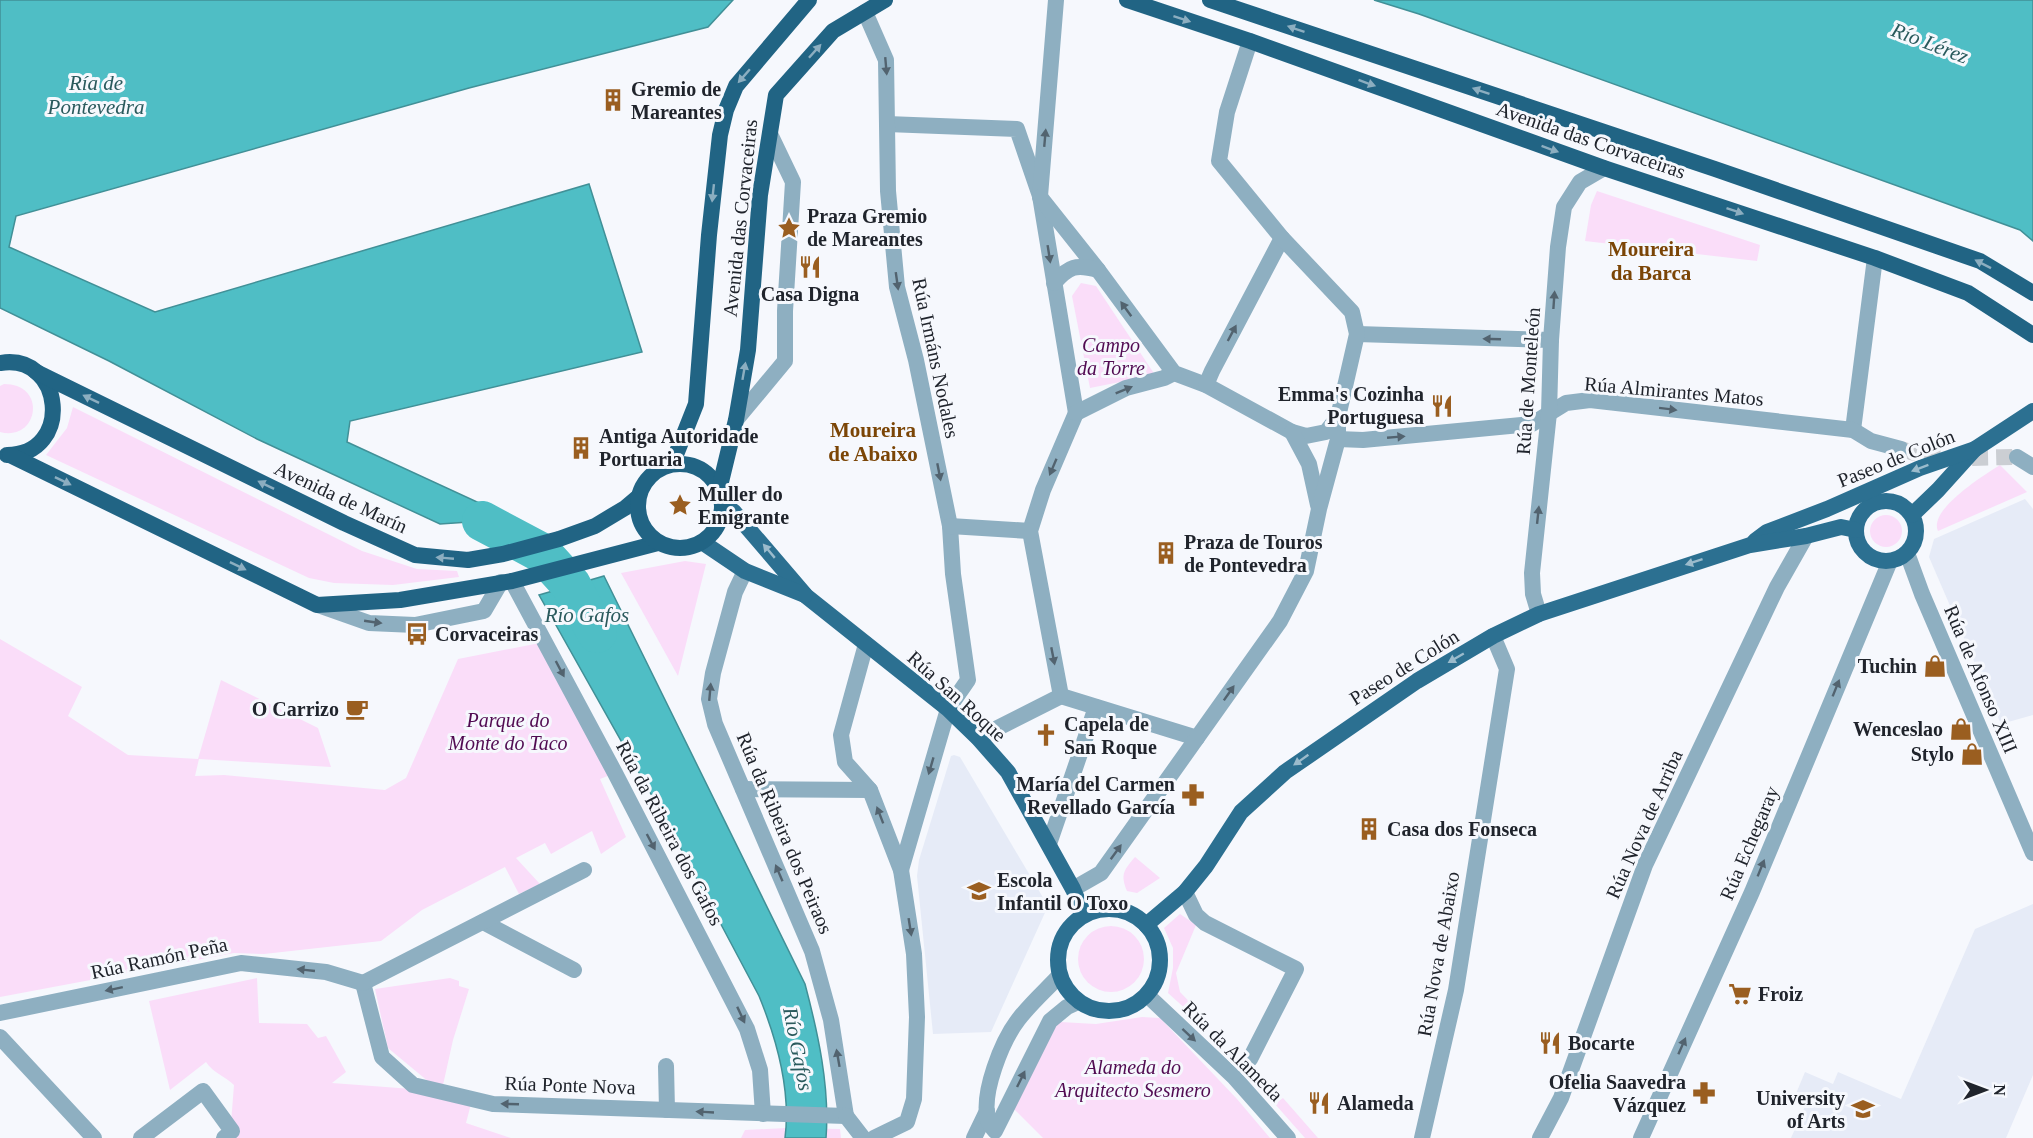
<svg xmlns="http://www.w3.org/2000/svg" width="2033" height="1138" font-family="Georgia,serif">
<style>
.built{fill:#e6ebf7}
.green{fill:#faddf9}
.water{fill:#4fbec5;stroke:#419097;stroke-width:1.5}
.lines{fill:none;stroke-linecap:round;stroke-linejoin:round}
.river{stroke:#4fbec5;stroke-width:40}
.minor-tunnel{stroke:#cbced3;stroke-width:16;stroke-dasharray:16 8;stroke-linecap:butt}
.pedestrian{stroke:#8eafc1;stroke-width:16}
.minor{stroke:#8eafc1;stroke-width:16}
.primary{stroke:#2c7091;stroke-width:16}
.trunk{stroke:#216484;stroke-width:16}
.oneway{fill:#8caec0}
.oneway2{fill:#52636f}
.oneway3{fill:#9bbbcc}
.labels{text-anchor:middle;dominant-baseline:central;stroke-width:6;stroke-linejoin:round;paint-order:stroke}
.poi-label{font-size:20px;font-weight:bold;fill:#20242c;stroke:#f6f8fd;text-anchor:start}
.street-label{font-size:20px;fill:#20242c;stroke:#f6f8fd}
.park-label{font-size:20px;font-style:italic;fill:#510b52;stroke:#f6f8fd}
.water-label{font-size:21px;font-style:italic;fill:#2a5a5d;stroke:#f6f8fd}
.neighbourhood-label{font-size:21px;font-weight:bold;fill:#7b4506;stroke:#f6f8fd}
</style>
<rect width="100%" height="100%" fill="#f6f8fd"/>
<!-- built -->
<g class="built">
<path d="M2025,499L2033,509V715L2001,724L1929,557L1934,539Z"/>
<path d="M954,755L960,757L1048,906L991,1032L933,1034L917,876L919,860L951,756Z"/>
<path d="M2033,904V1075L2006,1138H1791L1807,1102L1795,1096L1805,1072L1833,1084L1838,1072L1901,1099L1975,929Z"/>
</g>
<!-- green -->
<g class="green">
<path d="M1597,191L1760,245L1757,261L1585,241L1591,205Z"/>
<path d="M1081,283L1096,286L1155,375L1090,388L1072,296Z"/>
<path d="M4,384C48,384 38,442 0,432V386Z"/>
<path d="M73,407L362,551L417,569L457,571L459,577L393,585L334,583L309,578L46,455L67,428Z"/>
<path d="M2000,465L2027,492L1938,531C1928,510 1984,475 2000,465Z"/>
<circle cx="1886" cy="531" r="16"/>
<path d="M685,561L706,564L678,676L621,573Z"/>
<path d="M0,639L82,687L68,716L128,755L198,759L221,680L318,728L331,767L199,759L195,776L224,775L385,790L406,778L458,659L545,642L615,773L600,779L626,837L601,854L592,831L551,854L545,843L516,858L540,884L519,894L505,867L422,910L381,941L264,954L234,953L0,997Z"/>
<path d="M1135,857L1160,878L1137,893L1127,891C1120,874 1124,870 1135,857Z"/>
<path d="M1180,914L1196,925L1176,973L1180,992L1203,1016L1198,1020L1168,993L1173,968V948L1164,928Z"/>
<circle cx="1111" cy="959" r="33"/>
<path d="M257,978L259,1023L307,1024L318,1038L326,1036L346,1072L332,1083L439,1091L472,1100L466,1123L511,1138H232L231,1123L234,1085C225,1076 213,1073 206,1062L170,1090L149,1001Z"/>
<path d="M450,978L459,981V986L469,989L453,1040L443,1085L429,1082L388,1048L375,989Z"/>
<path d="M1142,1017L1160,1018L1237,1099L1270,1138H1043L1007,1102L1043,1021L1096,1024Z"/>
<path d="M1283,1098L1318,1138H1305L1275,1104Z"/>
<path d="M786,1128L840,1129L841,1138H741L745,1130Z"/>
</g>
<!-- water -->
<g class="water">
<path d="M0,0H733L708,27L469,88L16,216L9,247L155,312L589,184L642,352L350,421L347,442L514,519L440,524L257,439L109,361L0,308Z"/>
<path d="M1374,0H2033V241L2020,230L1419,14Z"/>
<path d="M604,576L805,984C818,1033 830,1087 826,1138H785C791,1091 777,1040 759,996L665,819L539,595Z"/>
</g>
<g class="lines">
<!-- river -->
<path class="river" d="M482,521L542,553L571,585L597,633"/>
<!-- minor-tunnel -->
<path class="minor-tunnel" d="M1901,449C1936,462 1979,457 2017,457"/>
<!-- pedestrian -->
<g class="pedestrian">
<path d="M887,124L1017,129L1040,196"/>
<path d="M1853,430L1875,258"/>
<path d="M1907,553L1922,594L2033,853"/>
<path d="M978,738L1061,696"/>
<path d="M743,789L870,790"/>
<path d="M1049,844L1096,707"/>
<path d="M1185,892L1196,915L1205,923L1296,969L1250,1059"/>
<path d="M0,1037L94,1138"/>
<path d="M141,1138L203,1091L232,1131L224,1138"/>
<path d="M974,1138L987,1111"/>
<path d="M1422,1138L1456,990L1507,669L1493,636"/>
<path d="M1540,1138L1561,1098L1645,865L1777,587L1806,536"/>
</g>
<!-- minor -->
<g class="minor">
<path d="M1056,0L1040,196L1076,413"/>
<path d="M865,12L886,60L888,191L897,287L916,360L950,526L953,574L968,680L948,709L901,870"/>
<path d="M1040,197L1098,270L1174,373L1206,385L1292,432L1306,436L1326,432L1338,417"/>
<path d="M1054,283C1069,266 1076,264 1098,270"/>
<path d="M1357,334L1551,340"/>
<path d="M1206,385L1212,371L1282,238"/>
<path d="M1076,413L1043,490L1030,531L1061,696L1197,738"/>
<path d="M1076,413L1126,388L1164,378L1174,373"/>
<path d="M736,420L785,361V311L793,182L770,134"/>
<path d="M1292,432L1309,464L1318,505"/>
<path d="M1338,439L1363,440L1532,424L1566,403L1590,400L1853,430L1871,441L1901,449"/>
<path d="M2017,457L2033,467"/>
<path d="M950,526L1030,531"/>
<path d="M745,571L735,592L713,673L709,699L715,724L812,951L831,1020L846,1116"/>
<path d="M512,581L615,773L747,1029L760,1070L763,1114"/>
<path d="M318,605L369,623L415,625L484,611L501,582"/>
<path d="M1539,614L1533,594L1532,573L1549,413L1551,340L1558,247L1564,207L1580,182L1604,168"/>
<path d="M866,644L841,735L845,762L870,790L901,870L914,954L917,1017L914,1099L907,1122L874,1138"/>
<path d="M1073,889L1101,873L1280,621L1306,571L1319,509L1338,439V417L1357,334L1352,312L1282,238L1219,161L1227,112L1250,41"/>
<path d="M483,922L574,970"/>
<path d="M1059,976C1046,990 1030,1004 1018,1020C1002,1041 981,1093 988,1120C989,1125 992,1127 995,1131L1050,1021L1067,1007L1078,1002"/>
<path d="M363,983L382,1057L413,1085L493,1104L846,1116"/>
<path d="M363,983L584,870"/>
<path d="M1147,995L1234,1077L1288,1138"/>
<path d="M0,1013L241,963L326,972L363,983"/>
<path d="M666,1066L667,1110"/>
<path d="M846,1116L863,1138"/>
<path d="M1641,1138L1752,892L1890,561"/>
</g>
<!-- primary -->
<g class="primary">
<circle cx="1886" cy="531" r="30"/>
<path d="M722,503L734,512L806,596L948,709L978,738L1008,772L1073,889L1084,915"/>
<path d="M1912,515L1938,490L1975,449"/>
<path d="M1755,541L1767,532L1827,509L1920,468L1975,449L2033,411"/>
<path d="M702,542L745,571L805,595"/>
<circle cx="1109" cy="960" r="51"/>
<path d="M1146,925L1185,892L1206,866L1241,812L1285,772L1417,681L1493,636L1539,614L1750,545L1806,536L1841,527L1856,530"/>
</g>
<!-- trunk -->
<g class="trunk">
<path d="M1127,0L1250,41L1604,168L1875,258L1968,293L2033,335"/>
<path d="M1210,0L1715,169L1980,261L2033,293"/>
<path d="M0,363C64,352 74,455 7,455"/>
<path d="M36,372L344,523L415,555L468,560L503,554L559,539L595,526L625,508L638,497"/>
<path d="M10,455L317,605L400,600L512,581L658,543"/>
<circle cx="680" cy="506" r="42"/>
<path d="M669,464L677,452L696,404L709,235L720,135L726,110L736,86L809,0"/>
<path d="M719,490L736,420L748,350L760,195L776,95L833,31L885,0"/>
</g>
</g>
<!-- one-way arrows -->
<defs><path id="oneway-solid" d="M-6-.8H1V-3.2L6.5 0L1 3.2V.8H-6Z" transform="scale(1.5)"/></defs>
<g class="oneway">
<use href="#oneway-solid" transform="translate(1182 19) rotate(18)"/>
<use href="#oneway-solid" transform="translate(1296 29) rotate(-161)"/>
<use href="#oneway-solid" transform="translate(815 51) rotate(-48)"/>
<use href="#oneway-solid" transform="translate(744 76) rotate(131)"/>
<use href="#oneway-solid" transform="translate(1367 83) rotate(20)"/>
<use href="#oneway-solid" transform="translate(1481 91) rotate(-161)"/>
<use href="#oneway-solid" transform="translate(1550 149) rotate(20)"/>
<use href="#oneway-solid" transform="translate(713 193) rotate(96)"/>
<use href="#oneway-solid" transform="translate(1735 211) rotate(19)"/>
<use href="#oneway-solid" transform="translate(1983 264) rotate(-153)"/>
<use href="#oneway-solid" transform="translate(744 371) rotate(-80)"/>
<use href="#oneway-solid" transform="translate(91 399) rotate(-154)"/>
<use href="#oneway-solid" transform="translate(63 481) rotate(26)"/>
<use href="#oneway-solid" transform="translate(266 485) rotate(-154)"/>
<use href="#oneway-solid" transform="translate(445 558) rotate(-175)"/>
<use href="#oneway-solid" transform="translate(238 566) rotate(26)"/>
</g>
<g class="oneway2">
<use href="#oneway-solid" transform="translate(886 66) rotate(85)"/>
<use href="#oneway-solid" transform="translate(1045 138) rotate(-85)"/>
<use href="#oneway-solid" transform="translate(1049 254) rotate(81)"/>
<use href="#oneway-solid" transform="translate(897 281) rotate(82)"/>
<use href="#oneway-solid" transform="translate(1554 300) rotate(-86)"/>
<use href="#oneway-solid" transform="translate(1126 309) rotate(-126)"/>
<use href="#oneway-solid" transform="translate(1232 333) rotate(-62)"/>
<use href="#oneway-solid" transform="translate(1492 339) rotate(-178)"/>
<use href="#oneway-solid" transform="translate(1124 390) rotate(-22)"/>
<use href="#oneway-solid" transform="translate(1668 409) rotate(7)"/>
<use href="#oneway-solid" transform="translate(1396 437) rotate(-5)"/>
<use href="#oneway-solid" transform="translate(1053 467) rotate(113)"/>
<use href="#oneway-solid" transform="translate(939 472) rotate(79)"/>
<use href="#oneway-solid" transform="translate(1538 515) rotate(-84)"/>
<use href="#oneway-solid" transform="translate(373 622) rotate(8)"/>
<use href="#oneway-solid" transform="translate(1053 656) rotate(79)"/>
<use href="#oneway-solid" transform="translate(560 669) rotate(62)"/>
<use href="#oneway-solid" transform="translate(1836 688) rotate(-68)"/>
<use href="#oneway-solid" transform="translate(710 692) rotate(-85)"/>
<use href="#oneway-solid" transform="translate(1229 693) rotate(-55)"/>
<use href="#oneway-solid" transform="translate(931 766) rotate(106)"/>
<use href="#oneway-solid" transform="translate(880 815) rotate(-111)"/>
<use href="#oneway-solid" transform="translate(651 842) rotate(62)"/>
<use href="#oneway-solid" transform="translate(1116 852) rotate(-54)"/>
<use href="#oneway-solid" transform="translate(1761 868) rotate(-68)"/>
<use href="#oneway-solid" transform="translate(779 873) rotate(-113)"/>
<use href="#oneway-solid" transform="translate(910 927) rotate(81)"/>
<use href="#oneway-solid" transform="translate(306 970) rotate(-174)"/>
<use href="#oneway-solid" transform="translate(114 989) rotate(168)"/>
<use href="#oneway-solid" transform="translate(741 1015) rotate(65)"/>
<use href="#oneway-solid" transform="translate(1189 1035) rotate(43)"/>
<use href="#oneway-solid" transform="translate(1682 1046) rotate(-66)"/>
<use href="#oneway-solid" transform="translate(838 1058) rotate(-100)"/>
<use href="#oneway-solid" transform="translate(1021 1079) rotate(-64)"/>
<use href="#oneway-solid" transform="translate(510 1104) rotate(-178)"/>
<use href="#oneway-solid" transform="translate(705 1112) rotate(-177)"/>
</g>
<g class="oneway3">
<use href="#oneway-solid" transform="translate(1920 468) rotate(159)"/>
<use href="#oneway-solid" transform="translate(769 551) rotate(-130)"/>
<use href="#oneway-solid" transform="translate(1694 562) rotate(162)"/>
<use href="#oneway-solid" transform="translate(1456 658) rotate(150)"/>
<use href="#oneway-solid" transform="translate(1301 760) rotate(145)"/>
</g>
<!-- icons -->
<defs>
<g id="building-bare" transform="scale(1.8)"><path d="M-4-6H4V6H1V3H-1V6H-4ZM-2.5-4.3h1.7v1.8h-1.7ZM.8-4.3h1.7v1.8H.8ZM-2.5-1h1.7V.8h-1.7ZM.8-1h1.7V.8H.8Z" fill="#9a5e20" stroke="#f6f8fd" stroke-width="2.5" paint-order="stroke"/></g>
<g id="sight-bare" transform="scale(1.8)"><path d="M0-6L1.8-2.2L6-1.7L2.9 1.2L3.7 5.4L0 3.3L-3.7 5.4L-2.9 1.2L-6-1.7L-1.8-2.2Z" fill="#9a5e20" stroke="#f6f8fd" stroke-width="2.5" paint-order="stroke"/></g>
<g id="restaurant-bare" transform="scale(1.8)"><path d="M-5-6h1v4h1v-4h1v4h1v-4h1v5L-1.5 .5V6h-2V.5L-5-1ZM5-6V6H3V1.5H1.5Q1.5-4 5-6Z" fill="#9a5e20" stroke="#f6f8fd" stroke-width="2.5" paint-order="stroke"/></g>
<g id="bus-bare" transform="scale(1.8)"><path d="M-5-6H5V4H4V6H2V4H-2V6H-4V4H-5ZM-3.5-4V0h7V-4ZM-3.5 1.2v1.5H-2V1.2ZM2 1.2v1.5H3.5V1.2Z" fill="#9a5e20" stroke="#f6f8fd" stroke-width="2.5" paint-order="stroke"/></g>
<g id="shop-bare" transform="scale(1.8)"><path d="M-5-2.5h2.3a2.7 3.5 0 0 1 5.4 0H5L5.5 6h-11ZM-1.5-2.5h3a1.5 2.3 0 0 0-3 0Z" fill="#9a5e20" stroke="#f6f8fd" stroke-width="2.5" paint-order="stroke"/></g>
<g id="cafe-bare" transform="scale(1.8)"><path d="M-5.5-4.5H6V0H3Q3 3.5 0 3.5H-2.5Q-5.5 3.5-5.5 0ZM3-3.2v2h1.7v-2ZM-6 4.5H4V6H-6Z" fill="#9a5e20" stroke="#f6f8fd" stroke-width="2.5" paint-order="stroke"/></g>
<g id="church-bare" transform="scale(1.8)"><path d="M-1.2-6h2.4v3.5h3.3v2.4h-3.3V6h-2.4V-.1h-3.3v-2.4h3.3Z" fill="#9a5e20" stroke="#f6f8fd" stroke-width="2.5" paint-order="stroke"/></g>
<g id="pharmacy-bare" transform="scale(1.8)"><path d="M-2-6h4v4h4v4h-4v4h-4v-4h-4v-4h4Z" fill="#9a5e20" stroke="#f6f8fd" stroke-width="2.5" paint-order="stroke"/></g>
<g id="school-bare" transform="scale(1.8)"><path d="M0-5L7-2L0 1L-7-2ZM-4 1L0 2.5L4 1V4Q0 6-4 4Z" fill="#9a5e20" stroke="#f6f8fd" stroke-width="2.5" paint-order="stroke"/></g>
<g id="supermarket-bare" transform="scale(1.8)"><path d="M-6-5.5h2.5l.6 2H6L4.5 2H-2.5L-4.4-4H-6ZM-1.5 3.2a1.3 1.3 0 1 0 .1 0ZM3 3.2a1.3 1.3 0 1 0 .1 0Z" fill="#9a5e20" stroke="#f6f8fd" stroke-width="2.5" paint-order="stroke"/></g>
<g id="university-bare" transform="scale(1.8)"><path d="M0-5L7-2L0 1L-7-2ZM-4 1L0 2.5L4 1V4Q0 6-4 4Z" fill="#9a5e20" stroke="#f6f8fd" stroke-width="2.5" paint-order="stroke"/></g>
</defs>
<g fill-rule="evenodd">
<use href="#building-bare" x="613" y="100"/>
<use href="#sight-bare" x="789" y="228"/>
<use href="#restaurant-bare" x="810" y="267"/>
<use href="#restaurant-bare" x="1442" y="406"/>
<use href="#building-bare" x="581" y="448"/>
<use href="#sight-bare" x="680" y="505"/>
<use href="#building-bare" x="1166" y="553"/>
<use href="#bus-bare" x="417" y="634"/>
<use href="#shop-bare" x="1935" y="666"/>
<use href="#cafe-bare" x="357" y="709"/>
<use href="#shop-bare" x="1961" y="729"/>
<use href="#church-bare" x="1046" y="735"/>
<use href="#shop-bare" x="1972" y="754"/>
<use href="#pharmacy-bare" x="1193" y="795"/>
<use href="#building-bare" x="1369" y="829"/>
<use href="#school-bare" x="979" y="891"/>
<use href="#supermarket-bare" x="1740" y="994"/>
<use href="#restaurant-bare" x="1550" y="1043"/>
<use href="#pharmacy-bare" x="1704" y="1093"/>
<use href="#restaurant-bare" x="1319" y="1103"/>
<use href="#university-bare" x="1863" y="1109"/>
</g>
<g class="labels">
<!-- poi labels -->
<g class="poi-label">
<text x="631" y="89">Gremio de<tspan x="631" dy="23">Mareantes</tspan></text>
<text x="807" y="216">Praza Gremio<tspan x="807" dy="23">de Mareantes</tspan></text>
<text x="810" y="294" text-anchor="middle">Casa Digna</text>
<text x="1424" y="394" text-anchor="end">Emma's Cozinha<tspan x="1424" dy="23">Portuguesa</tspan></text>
<text x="599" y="436">Antiga Autoridade<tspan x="599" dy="23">Portuaria</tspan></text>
<text x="698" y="494">Muller do<tspan x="698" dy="23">Emigrante</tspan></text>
<text x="1184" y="542">Praza de Touros<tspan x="1184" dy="23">de Pontevedra</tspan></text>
<text x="435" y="634">Corvaceiras</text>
<text x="1917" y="666" text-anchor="end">Tuchin</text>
<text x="339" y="709" text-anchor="end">O Carrizo</text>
<text x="1064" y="724">Capela de<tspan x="1064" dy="23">San Roque</tspan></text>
<text x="1943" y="729" text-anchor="end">Wenceslao</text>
<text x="1954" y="754" text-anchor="end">Stylo</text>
<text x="1175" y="784" text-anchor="end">María del Carmen<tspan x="1175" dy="23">Revellado García</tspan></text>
<text x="1387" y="829">Casa dos Fonseca</text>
<text x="997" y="880">Escola<tspan x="997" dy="23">Infantil O Toxo</tspan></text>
<text x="1758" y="994">Froiz</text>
<text x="1568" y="1043">Bocarte</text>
<text x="1686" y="1082" text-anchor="end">Ofelia Saavedra<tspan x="1686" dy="23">Vázquez</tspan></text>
<text x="1845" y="1098" text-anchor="end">University<tspan x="1845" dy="23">of Arts</tspan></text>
<text x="1337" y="1103">Alameda</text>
</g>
<!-- street labels -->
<g class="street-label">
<text transform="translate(1591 140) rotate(19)">Avenida das Corvaceiras</text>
<text transform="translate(740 218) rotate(-84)">Avenida das Corvaceiras</text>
<text transform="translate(936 358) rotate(78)">Rúa Irmáns Nodales</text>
<text transform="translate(1528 381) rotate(-86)">Rúa de Monteleón</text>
<text transform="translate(1674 391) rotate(5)">Rúa Almirantes Matos</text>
<text transform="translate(1896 458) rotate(-22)">Paseo de Colón</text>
<text transform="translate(341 497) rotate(25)">Avenida de Marín</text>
<text transform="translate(1404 667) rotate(-32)">Paseo de Colón</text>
<text transform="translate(1981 679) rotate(67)">Rúa de Afonso XIII</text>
<text transform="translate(957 696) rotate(42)">Rúa San Roque</text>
<text transform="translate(1644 824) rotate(-66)">Rúa Nova de Arriba</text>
<text transform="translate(670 833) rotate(62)">Rúa da Ribeira dos Gafos</text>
<text transform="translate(785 833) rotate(67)">Rúa da Ribeira dos Peiraos</text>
<text transform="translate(1749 843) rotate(-67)">Rúa Echegaray</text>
<text transform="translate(1438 954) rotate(-80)">Rúa Nova de Abaixo</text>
<text transform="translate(159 958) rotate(-12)">Rúa Ramón Peña</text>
<text transform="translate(1233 1051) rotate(45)">Rúa da Alameda</text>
<text transform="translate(570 1085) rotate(2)">Rúa Ponte Nova</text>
</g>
<!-- park labels -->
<g class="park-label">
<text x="1111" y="345">Campo<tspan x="1111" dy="23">da Torre</tspan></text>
<text x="508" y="720">Parque do<tspan x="508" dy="23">Monte do Taco</tspan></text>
<text x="1133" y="1067">Alameda do<tspan x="1133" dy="23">Arquitecto Sesmero</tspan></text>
</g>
<!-- water labels -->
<g class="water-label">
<text transform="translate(1930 43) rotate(21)">Río Lérez</text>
<text x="96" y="83">Ría de<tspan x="96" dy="24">Pontevedra</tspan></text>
<text x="587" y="615">Río Gafos</text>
<text transform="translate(798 1049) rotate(79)">Río Gafos</text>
</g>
<!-- neighbourhood labels -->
<g class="neighbourhood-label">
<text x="1651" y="249">Moureira<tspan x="1651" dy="24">da Barca</tspan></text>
<text x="873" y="430">Moureira<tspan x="873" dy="24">de Abaixo</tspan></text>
</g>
</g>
<!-- north arrow -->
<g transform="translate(1985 1090) rotate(90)" stroke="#f6f8fd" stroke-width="4.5" paint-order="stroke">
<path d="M0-4.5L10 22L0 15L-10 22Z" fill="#20242c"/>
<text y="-9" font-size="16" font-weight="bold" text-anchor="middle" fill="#20242c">N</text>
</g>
</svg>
